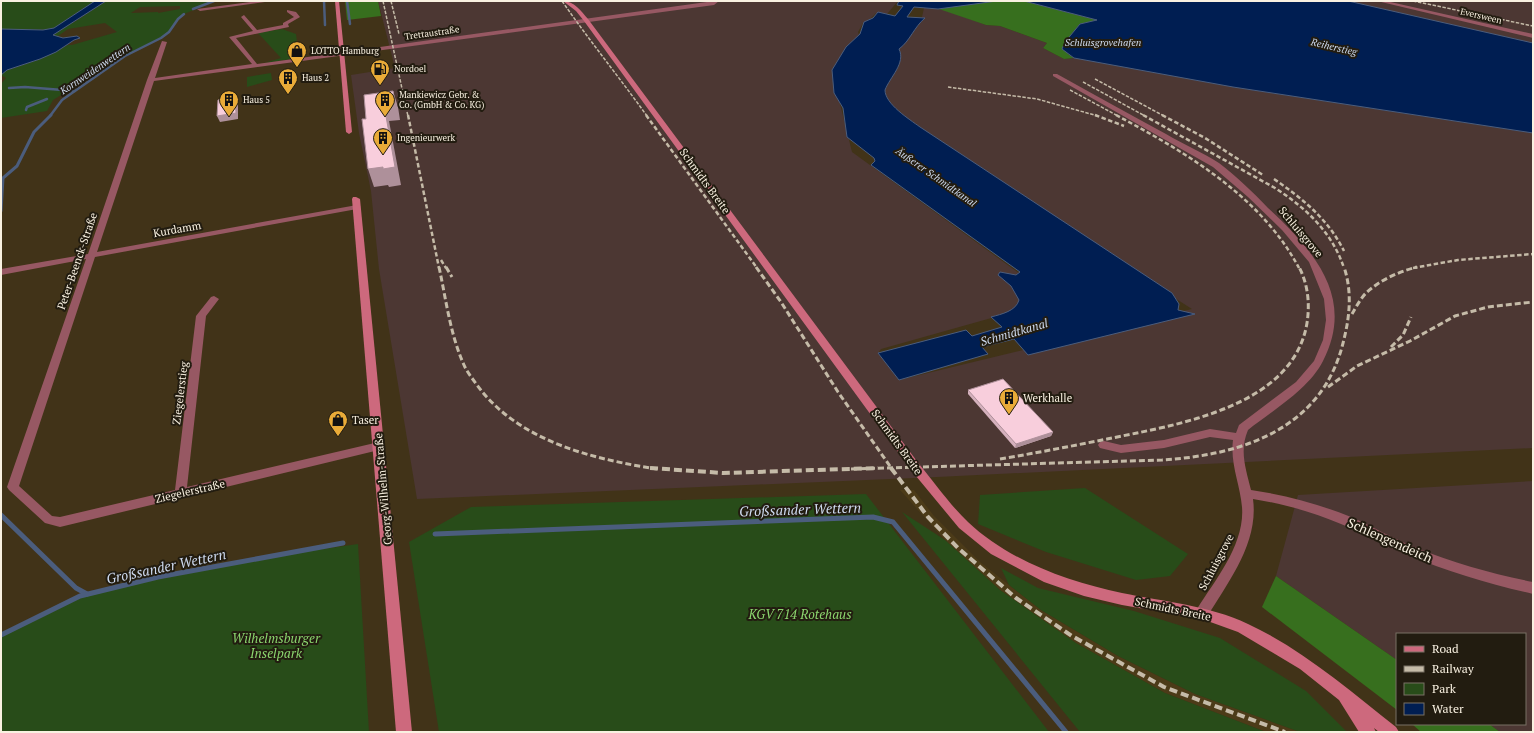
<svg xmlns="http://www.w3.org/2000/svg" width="1534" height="733" font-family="'PT Serif',serif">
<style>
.industrial{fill:#4c3733}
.built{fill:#4c3b18}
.green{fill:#284c19;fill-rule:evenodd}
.forest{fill:#376f1e}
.water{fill:#001e52;stroke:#4b5d7d}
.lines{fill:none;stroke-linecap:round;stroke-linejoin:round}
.stream-far2{stroke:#4b5d7d;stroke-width:2.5}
.stream-far1{stroke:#4b5d7d;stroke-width:3}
.stream{stroke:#4b5d7d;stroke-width:5}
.street{fill:#975863;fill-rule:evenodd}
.secondary{fill:#cd697d;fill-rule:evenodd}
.rail-far3{stroke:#c5bba8;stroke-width:1.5;stroke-dasharray:3.5 1.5;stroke-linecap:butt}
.rail-far2{stroke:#c5bba8;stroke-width:2.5;stroke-dasharray:4.5 2.5;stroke-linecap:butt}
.rail-far1{stroke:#c5bba8;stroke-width:3;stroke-dasharray:6 3;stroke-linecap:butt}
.rail{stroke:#c5bba8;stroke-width:4;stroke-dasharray:8 4;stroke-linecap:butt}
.wall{fill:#d5b1bd}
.shaded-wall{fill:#ae909a}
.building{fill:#f8cedc;stroke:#ae909a}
.labels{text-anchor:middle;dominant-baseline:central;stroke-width:4;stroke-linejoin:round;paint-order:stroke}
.far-street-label{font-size:9px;fill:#f9f1e1;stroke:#221c10}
.far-poi-label{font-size:9px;fill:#f9f1e1;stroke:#221c10;text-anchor:start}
.far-water-label{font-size:10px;font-style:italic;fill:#cedaef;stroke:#221c10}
.street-label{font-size:11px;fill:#f9f1e1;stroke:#221c10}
.poi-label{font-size:11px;fill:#f9f1e1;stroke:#221c10;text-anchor:start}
.water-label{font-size:12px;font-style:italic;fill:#cedaef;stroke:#221c10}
.near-street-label{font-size:13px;fill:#f9f1e1;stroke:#221c10}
.near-park-label{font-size:13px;font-style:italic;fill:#8bd66e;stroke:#221c10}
.near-water-label{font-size:14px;font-style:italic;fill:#cedaef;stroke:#221c10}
</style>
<rect width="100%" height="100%" fill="#413318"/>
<!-- industrial -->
<g class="industrial">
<path d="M378,1H898L887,14L876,13L870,19L863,23L858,32L859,35L848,46L836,63L833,76L852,152L1038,287L1030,307L881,349L878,353L899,380L1192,309L920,135L893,116L874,69L922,17L924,8L945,10L986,25L1000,26L1047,43L1043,48L1064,59L1074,58L1233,87L1533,133V448L937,477L417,499L379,269L371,191L359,133L351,75L395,68Z"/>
<path d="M1348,1H1533V43Z"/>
<path d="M1533,481V732H1500L1489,724H1525V634H1397V660L1276,576L1298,495Z"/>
</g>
<!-- built -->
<path class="built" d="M900,490H914L934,516L980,562L1041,610L1118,656L1195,694L1300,732H1266L1165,693L1076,643L1000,590L945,540Z"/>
<!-- green -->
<g class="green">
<path d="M1,1H95L62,23H73L106,1H214L182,15L177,19L169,32L161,38L125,56L53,100L47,111L1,118V84L6,78L1,75L5,71L40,59L68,45H72L117,32L105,23L68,29L58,36L53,35L61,30L1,29ZM180,6V9L158,13V12L131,13L140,7Z"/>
<path d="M282,29L296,34L299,58L264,63L281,58L258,33Z"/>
<path d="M271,73L272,80L247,87V77Z"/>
<path d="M1085,488L1188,554L1170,576L1136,580L1046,552L978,524L980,495Z"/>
<path d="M866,494L1049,732H439L409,542L471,507Z"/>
<path d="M902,512L945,540L1000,590L1076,643L1165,693L1266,732H1080Z"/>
<path d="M358,544L369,732H1V637L83,597L128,585L295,553Z"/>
<path d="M1001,568L1038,588L1134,611L1220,638L1306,691L1347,732H1300L1195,694L1118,656L1041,610L1009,585Z"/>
</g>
<!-- forest -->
<g class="forest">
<path d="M345,1H378L381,16L347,20Z"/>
<path d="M997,1H1024L1097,20L1080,24L1065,42L1068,54L1074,58L1064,59L1043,48L1047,43L1000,26L986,25L939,9L946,7Z"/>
<path d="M1276,576L1397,660V710L1262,607Z"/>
<path d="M1412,724H1489L1500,732H1421Z"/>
</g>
<!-- water -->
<g class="water">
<path d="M95,1H106L53,35L63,38L77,36L80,38L74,40L56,52L40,59L7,70L1,75V29L43,30L54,28Z"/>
<path d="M899,1H997L938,9L914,7L907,17L925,18C914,27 910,41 899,49C906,63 890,77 885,90C885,104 909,119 920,127L1172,293L1179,304L1178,310L1195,314L1028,355L1014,339L982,347L988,354L899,380L878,353L966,330L972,336L1002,327L991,317C1002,314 1016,311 1019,300L1011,286L998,275L1000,272L1016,275L1020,272L871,165L875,161L874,158L847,137L843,108L834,93L832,70L846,47L860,34L864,22L873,18L878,12L895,16L903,6L897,5Z"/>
<path d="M1024,1H1348L1533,43V133L1233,87L1074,58L1062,49L1065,42L1080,24L1097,20Z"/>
</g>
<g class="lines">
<!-- stream-far2 -->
<g class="stream-far2">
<path d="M324,1L325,25"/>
<path d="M347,1L350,24"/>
<path d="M193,9L214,1"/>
<path d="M9,88L25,87L75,91"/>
<path d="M26,110L27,107L47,99"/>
<path d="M50,116L62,100L125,56L161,38L169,32L178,19L184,14"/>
</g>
<!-- stream-far1 -->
<path class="stream-far1" d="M1,211L3,178L17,166L34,132L51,115"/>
<!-- stream -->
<g class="stream">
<path d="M1,515L76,588L87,594"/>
<path d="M435,534L873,517L893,522L1066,732"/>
<path d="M1,635L80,596L158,577L343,543"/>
</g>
<!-- street -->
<g class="street">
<path d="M257,1H272L200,11L197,9Z"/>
<path d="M714,1H719L714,5L154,81L97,252L357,205L361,207L357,209L95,257L19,486L52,516L60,517L175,490L196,316L211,297L214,296L219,299L206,316L187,487L379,442L383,443L385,446L383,449L379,450L60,527L45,523L9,490L7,487L86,259L1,275V269L88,254L147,80L162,41L167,42L155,78L252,64L229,37L253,31L241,17L244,15L257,30L283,25V23L294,17L287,12V10L296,12L300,17L288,24L289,27L236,38L257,64Z"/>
<path d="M1377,1H1386L1533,34V38Z"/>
<path d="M1053,74H1057C1093,94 1129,114 1166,134C1183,144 1202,152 1219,163C1236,176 1253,192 1268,208C1313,250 1356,297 1323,361C1309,389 1272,411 1248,430C1239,451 1246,469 1251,490C1285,495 1319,504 1351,517C1373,527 1394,539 1417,548C1454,563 1493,574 1533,582V594C1490,584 1448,572 1408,555C1385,546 1364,533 1341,524C1313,512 1284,504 1253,499C1259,543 1228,582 1207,617L1202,619L1197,617L1195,613L1197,609C1216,579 1245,544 1242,507C1240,484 1230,464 1233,440L1210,437L1164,448L1121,453L1100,448L1098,445L1100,442L1104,441L1121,445L1164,440L1210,429L1236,433L1239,425L1296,382L1314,361L1323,340L1326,320L1324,299L1309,262L1282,230L1248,197L1213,167L1053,76Z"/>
</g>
<!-- secondary -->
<g class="secondary">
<path d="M335,1H339L352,132L349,134L346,132Z"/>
<path d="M563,1C574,1 581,11 588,19L919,464C934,482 951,506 968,522C1008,560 1068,582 1122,593C1165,602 1208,605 1248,624C1302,649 1349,690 1396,727L1399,732H1379L1374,728L1376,732H1359L1339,700L1300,669L1238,632L1202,619L1122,605L1084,596L1044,582L991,554L959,528L911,470L584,21L576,11Z"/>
<path d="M353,197H356L360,199L412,732H396L352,199Z"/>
</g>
<!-- rail-far3 -->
<g class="rail-far3">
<path d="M383,1L406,107"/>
<path d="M391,1L399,34"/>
<path d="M562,1C589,40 619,77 647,116"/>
<path d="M1413,1L1533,26"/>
<path d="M1095,79L1164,116"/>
<path d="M1083,82L1145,116"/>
<path d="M948,87L1037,99L1098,116"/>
<path d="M1070,90L1118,116"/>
<path d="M407,112L408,116"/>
</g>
<!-- rail-far2 -->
<g class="rail-far2">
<path d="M408,115L439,268"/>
<path d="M646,115L757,268"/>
<path d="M1095,115L1124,126"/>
<path d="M1116,115C1185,152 1261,196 1299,268"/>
<path d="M1143,115L1275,188C1306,208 1332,232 1344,268"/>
<path d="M1162,115L1205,138L1263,175"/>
<path d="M1274,179C1303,199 1328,219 1344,251"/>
<path d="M441,260L446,268"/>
<path d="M1413,268L1458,260L1533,254"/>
</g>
<!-- rail-far1 -->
<g class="rail-far1">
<path d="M439,267C446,299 450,334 464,365C467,372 472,378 477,385C518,441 592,459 657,469"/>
<path d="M446,267L452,277"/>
<path d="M756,267L781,302L838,392L892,469"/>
<path d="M1352,314C1356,307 1361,298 1366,293C1380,280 1398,272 1417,267"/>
<path d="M1391,347L1403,335L1411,317"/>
<path d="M1328,387L1357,366L1410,341L1455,316L1488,307L1533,302"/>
<path d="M1000,459C1036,453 1072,446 1107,439C1175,425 1293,408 1307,323C1310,304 1308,284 1299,267"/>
<path d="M851,469L1162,460C1244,455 1324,428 1344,339C1350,315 1352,291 1344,267"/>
</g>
<!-- rail -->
<g class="rail">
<path d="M650,468L723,473L878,468"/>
<path d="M891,468L928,517L958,548L1016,598L1072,636L1164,687L1285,732"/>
</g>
</g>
<!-- wall -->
<path class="wall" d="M968,390L1053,432L1051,436L1015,448L968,394Z"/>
<!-- shaded-wall -->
<g class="shaded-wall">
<path d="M393,91L398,107L400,120L389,121L401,185L389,187L388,185L374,187L368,169L384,105Z"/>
<path d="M235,97L238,104V119L220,122L217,116Z"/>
<path d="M1053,432L1051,436L1015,448L1016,444Z"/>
</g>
<!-- building -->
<g class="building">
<path d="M393,91L395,103L384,105L395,167L383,169V167L368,169L362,119H366L364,95Z"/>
<path d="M235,97L236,113L217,116L218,100Z"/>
<path d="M1003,379L1053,432L1016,444L968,390Z"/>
</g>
<!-- icons -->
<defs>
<g id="shop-pin" transform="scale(1)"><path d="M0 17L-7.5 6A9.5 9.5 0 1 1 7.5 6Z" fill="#e9ab38" stroke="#221c10"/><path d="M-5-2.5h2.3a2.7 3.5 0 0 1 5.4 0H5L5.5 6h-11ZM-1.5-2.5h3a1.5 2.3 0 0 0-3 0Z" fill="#111"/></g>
<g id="fuel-pin" transform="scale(1)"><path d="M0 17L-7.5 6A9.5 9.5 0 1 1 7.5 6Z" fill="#e9ab38" stroke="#221c10"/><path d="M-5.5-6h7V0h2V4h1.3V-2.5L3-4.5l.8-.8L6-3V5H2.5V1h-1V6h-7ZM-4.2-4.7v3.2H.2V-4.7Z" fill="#111"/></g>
<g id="building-pin" transform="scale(1)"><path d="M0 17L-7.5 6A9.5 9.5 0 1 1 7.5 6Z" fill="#e9ab38" stroke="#221c10"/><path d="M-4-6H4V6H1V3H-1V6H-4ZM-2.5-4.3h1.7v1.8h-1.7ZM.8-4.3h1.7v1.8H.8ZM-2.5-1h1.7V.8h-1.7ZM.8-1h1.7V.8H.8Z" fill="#111"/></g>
</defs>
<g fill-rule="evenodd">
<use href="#shop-pin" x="297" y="51"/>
<use href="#fuel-pin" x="380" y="69"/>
<use href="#building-pin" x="288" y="78"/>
<use href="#building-pin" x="229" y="100"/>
<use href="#building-pin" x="385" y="100"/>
<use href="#building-pin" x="383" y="138"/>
<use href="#building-pin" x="1009" y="398"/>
<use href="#shop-pin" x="338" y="420"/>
</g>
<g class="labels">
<!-- far-street labels -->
<g class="far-street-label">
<text transform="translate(1481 16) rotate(13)">Eversween</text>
<text transform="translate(432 33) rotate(-8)">Trettaustraße</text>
</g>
<!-- far-poi labels -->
<g class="far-poi-label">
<text x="311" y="51">LOTTO Hamburg</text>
<text x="394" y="69">Nordoel</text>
<text x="302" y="78">Haus 2</text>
<text x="399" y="95">Mankiewicz Gebr. &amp;<tspan x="399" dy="10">Co. (GmbH &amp; Co. KG)</tspan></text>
<text x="243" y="100">Haus 5</text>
<text x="397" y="138">Ingenieurwerk</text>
</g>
<!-- far-water labels -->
<g class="far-water-label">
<text x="1103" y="42">Schluisgrovehafen</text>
<text transform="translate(1334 47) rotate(13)">Reiherstieg</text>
<text transform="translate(95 69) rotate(-34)">Kornweidenwettern</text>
<text transform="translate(936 177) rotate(35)">Äußerer Schmidtkanal</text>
</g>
<!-- street labels -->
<g class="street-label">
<text transform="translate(705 181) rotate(54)">Schmidts Breite</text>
<text transform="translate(177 229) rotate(-10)">Kurdamm</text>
<text transform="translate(1301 232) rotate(50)">Schluisgrove</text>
<text transform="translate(77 261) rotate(-71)">Peter-Beenck-Straße</text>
<text transform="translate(180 393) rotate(-83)">Ziegelerstieg</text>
<text transform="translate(897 442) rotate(54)">Schmidts Breite</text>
<text transform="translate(383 489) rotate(-95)">Georg-Wilhelm-Straße</text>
<text transform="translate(190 491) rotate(-13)">Ziegelerstraße</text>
<text transform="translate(1216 562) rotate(-62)">Schluisgrove</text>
<text transform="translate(1173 609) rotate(12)">Schmidts Breite</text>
</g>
<!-- poi labels -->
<g class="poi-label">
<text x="1023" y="398">Werkhalle</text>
<text x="352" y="420">Taser</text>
</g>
<!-- water labels -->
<g class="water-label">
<text transform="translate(1014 332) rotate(-16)">Schmidtkanal</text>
</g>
<!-- near-street labels -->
<g class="near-street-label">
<text transform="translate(1390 540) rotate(24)">Schlengendeich</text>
</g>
<!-- near-park labels -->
<g class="near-park-label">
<text x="800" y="614">KGV 714 Rotehaus</text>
<text x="276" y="638">Wilhelmsburger<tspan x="276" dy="15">Inselpark</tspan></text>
</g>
<!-- near-water labels -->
<g class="near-water-label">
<text transform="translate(800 509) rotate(-2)">Großsander Wettern</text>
<text transform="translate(166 566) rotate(-12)">Großsander Wettern</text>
</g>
</g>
<!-- border -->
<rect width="1534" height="733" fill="none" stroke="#f9f1e1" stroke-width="4"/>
<!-- legend -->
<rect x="1396" y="633" width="130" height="92" fill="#221c10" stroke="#787164"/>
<rect x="1404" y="646" width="20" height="6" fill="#cd697d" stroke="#787164"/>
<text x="1432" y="653" font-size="12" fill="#f9f1e1">Road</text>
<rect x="1404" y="666" width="20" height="6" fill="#c5bba8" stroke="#787164"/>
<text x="1432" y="673" font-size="12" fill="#f9f1e1">Railway</text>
<rect x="1404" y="683" width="20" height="12" fill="#284c19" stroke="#787164"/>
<text x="1432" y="693" font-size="12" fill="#f9f1e1">Park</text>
<rect x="1404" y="703" width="20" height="12" fill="#001e52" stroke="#787164"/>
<text x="1432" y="713" font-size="12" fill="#f9f1e1">Water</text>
</svg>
